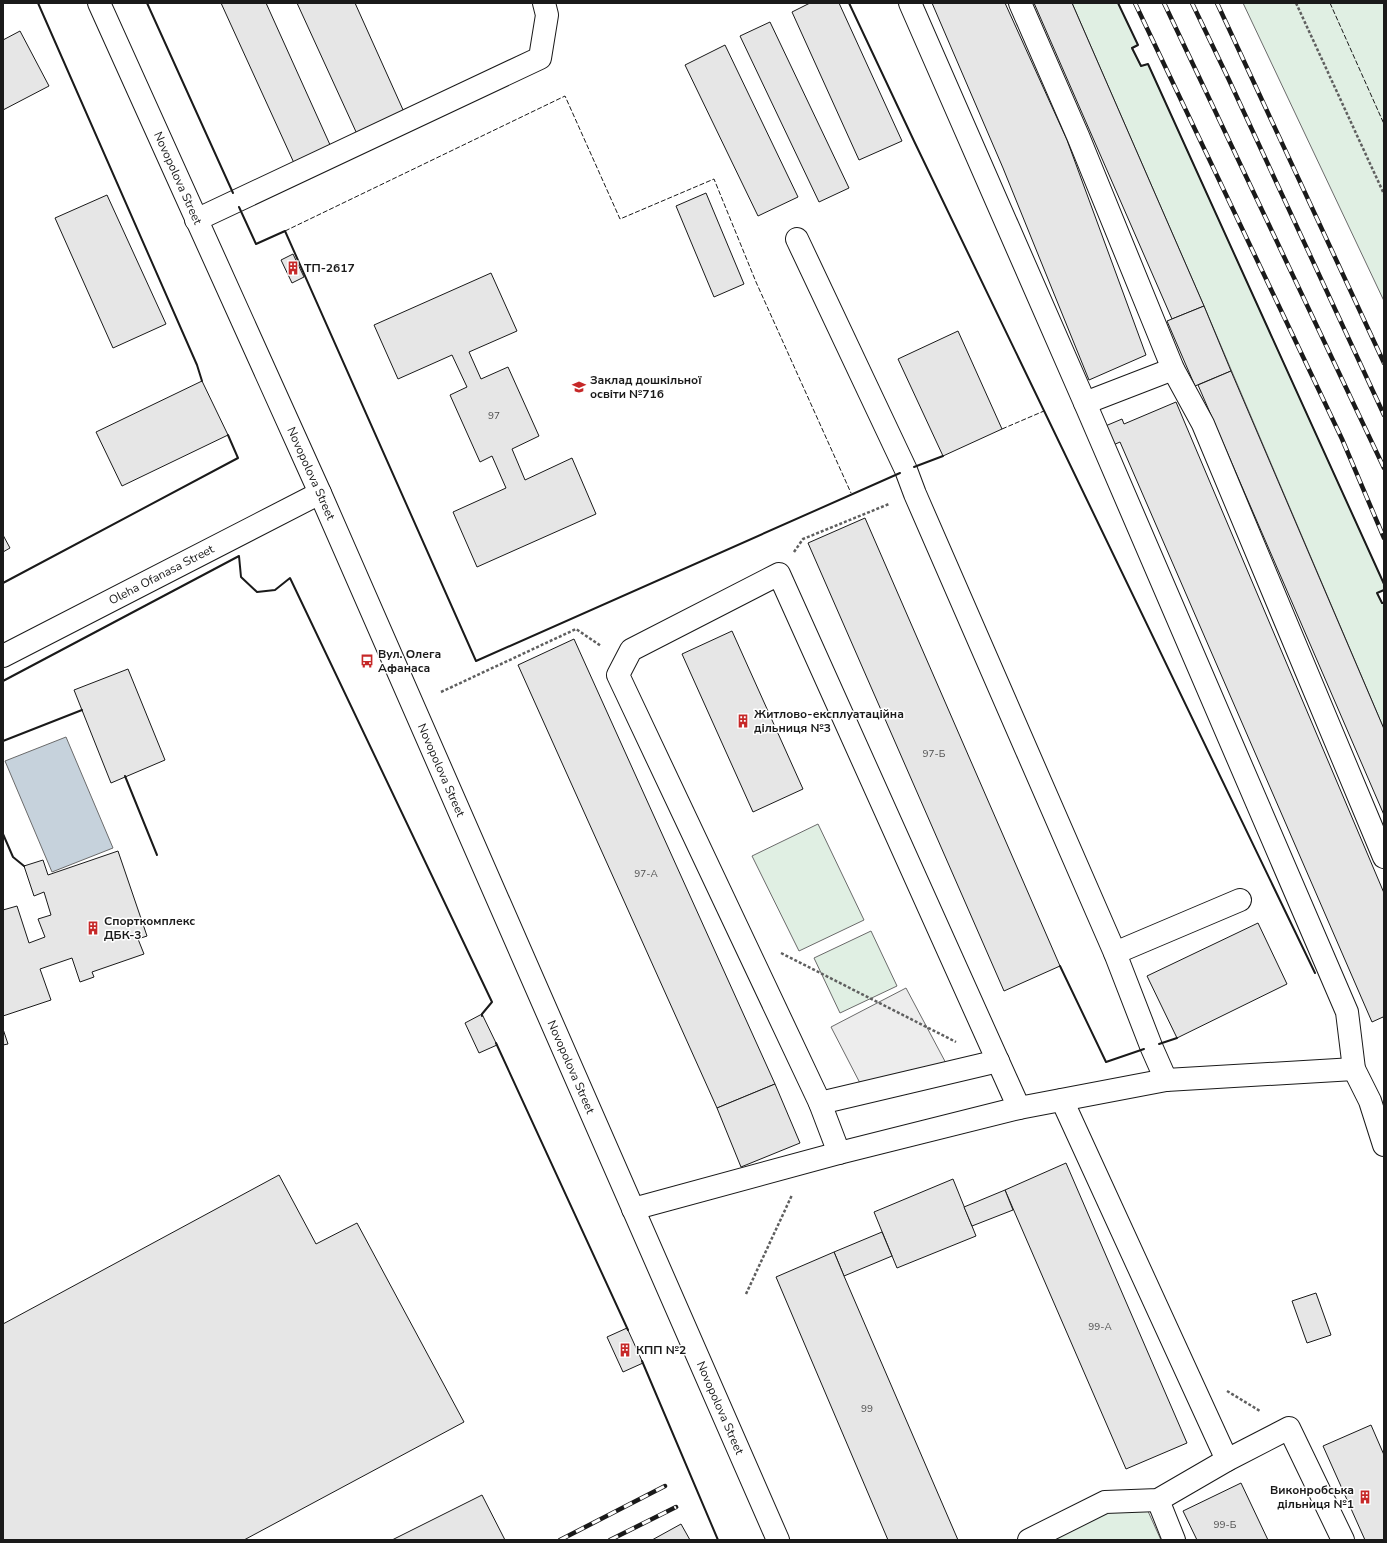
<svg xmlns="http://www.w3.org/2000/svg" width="1387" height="1543" font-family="'Nunito Sans',sans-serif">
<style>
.green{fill:#e0efe3;stroke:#6a6a6a}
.parking{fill:#ededed;stroke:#6a6a6a}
.water{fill:#c6d2dc;stroke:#6a6a6a}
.building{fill:#e6e6e6;stroke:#1a1a1a}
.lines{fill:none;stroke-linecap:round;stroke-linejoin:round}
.minor-casing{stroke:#1a1a1a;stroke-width:24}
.path{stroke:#5f5f5f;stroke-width:2.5;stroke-dasharray:3 2;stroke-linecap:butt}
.minor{stroke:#fff;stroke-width:22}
.rail-casing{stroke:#1a1a1a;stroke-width:4.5}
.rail{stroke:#fff;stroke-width:3;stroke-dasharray:9;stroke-linecap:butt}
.fence{stroke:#1a1a1a;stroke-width:1;stroke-dasharray:5 2;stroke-linecap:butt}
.wall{stroke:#1a1a1a;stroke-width:2}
.labels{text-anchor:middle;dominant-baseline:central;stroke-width:3;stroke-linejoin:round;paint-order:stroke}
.number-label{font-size:10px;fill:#4d4d4d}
.street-label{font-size:12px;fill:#1a1a1a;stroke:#fff}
.poi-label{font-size:12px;font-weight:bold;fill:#1a1a1a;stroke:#fff;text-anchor:start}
</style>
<rect width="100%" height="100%" fill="#fff"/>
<!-- green -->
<g class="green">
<path d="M1072,3H1118L1138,45L1132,49L1141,66L1148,64L1384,584V590L1377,593L1382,603H1384V729L1204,306Z"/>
<path d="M1243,3H1384V301Z"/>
<path d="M818,824L864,920L799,951L752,856Z"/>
<path d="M871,931L897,986L840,1013L814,958Z"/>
<path d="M1147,1509L1161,1540H1044L1107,1510Z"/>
</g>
<!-- parking -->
<path class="parking" d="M906,988L948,1067L862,1087L831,1027Z"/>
<!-- water -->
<path class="water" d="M66,737L113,848L52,872L5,761Z"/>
<!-- building -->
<g class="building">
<path d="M221,3H266L331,147L294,163Z"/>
<path d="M297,3H355L404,112L357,134Z"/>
<path d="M810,3H839L902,141L859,160L792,12Z"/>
<path d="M932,3H1005L1067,140L1146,355L1089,380L1003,168Z"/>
<path d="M1034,3H1072L1204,306L1172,319Z"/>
<path d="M770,22L849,188L819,202L740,36Z"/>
<path d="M20,31L49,86L3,110V40Z"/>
<path d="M725,45L798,197L758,216L685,65Z"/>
<path d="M706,193L744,284L714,297L676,206Z"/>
<path d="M107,195L166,324L113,348L55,218Z"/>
<path d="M293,254L304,277L292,283L281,260Z"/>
<path d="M491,273L517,331L469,352L481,379L508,367L539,436L512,449L525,480L572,458L596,514L477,567L453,512L506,488L492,456L480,462L450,395L467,387L452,355L398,379L374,325Z"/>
<path d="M1204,306L1231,371L1195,386L1167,321Z"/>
<path d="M958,331L1002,429L943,456L898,359Z"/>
<path d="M1231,371L1384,729V815L1198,385Z"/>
<path d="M202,381L228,435L122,486L96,432Z"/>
<path d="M1176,402L1384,893V1019L1383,1017L1372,1022L1120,442L1111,446L1103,427L1122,419L1124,424Z"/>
<path d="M865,518L1060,966L1004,991L808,543Z"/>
<path d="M3,535L10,548L3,552Z"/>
<path d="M732,631L803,789L753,812L682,654Z"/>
<path d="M574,639L775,1084L717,1108L518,665Z"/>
<path d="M128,669L165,760L111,783L74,690Z"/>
<path d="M118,851L147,936L138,939L144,954L92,972L94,977L80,982L72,958L40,969L51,1000L3,1016V910L17,906L29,943L45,937L38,919L51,915L44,892L34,896L24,866L43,860L48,875Z"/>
<path d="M1258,923L1287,984L1177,1038L1147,976Z"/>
<path d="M482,1014L497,1045L479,1053L465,1023Z"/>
<path d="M3,1029L8,1044L3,1045Z"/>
<path d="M775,1084L800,1143L741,1167L717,1108Z"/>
<path d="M1066,1163L1187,1443L1126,1469L1005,1190Z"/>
<path d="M279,1175L316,1244L357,1223L464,1422L244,1540H3V1324Z"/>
<path d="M953,1179L976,1236L897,1268L874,1212Z"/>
<path d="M1005,1190L1013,1210L972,1226L964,1207Z"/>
<path d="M882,1232L892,1256L844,1276L834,1252Z"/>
<path d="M834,1252L844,1276L958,1540H888L776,1277Z"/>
<path d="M1316,1293L1331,1335L1307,1343L1292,1301Z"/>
<path d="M627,1328L643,1363L623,1372L607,1337Z"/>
<path d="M1371,1425L1384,1455V1540H1365L1323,1446Z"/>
<path d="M1241,1483L1268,1540H1197L1183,1511Z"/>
<path d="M482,1495L505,1540H392Z"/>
<path d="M681,1524L690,1540H652Z"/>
</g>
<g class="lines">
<!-- minor casing -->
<g class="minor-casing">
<g id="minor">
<path id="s1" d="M99,3L320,493L778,1540"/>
<path d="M910,3L1085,403L1347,1012L1354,1069L1370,1101L1384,1145"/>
<path d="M1020,3L1078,136L1173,369L1203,424L1384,857"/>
<path d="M196,220L540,58L547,15L544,3"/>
<path d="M797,239L906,470L915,494L1115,953L1151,1046L1166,1080"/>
<path d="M1085,403L1173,369"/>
<path id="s2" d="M3,656L320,493"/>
<path d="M1115,953L1240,900"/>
<path d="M1062,1100L1227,1460"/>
<path d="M820,1103L998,1061"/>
<path d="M839,1153L820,1103L618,675L631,650L779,574L1019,1108"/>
<path d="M633,1209L839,1153L1019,1108L1166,1080L1354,1069"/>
<path d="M1158,1500L1174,1540"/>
<path d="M1029,1540L1105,1502L1158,1500L1227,1460L1289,1428L1343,1540"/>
</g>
</g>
<!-- path -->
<g class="path">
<path d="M1296,3L1384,194"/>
<path d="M794,552L803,539L889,504"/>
<path d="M441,692L576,629L601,646"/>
<path d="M781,953L956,1042"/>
<path d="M746,1294L792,1195"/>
<path d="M1227,1391L1260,1411"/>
</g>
<!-- minor -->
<use href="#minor" class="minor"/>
<!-- rail casing -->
<g class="rail-casing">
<g id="rail">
<path d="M1135,3L1342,439L1384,538"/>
<path d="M1164,3L1384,468"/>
<path d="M1192,3L1229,80L1384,415"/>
<path d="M1217,3L1384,363"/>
<path d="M560,1540L665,1486"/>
<path d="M610,1540L676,1507"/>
</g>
</g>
<!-- rail -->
<use href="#rail" class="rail"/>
<!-- fence -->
<g class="fence">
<path d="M1330,3L1384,124"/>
<path d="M285,231L565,96L620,219L714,179L756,282L851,493"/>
<path d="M1002,429L1044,411"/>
</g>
<!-- wall -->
<g class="wall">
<path d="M38,3L197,365L202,381"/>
<path d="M147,3L233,193"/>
<path d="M849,3L914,141L1315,973"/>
<path d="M1118,3L1138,45L1132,48L1141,66L1148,64L1384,584"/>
<path d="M239,207L256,244L285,231L476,661L900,473"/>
<path d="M914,467L943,456"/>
<path d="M3,583L238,458L228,435"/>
<path d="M1384,590L1377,593L1382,603H1384"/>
<path d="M3,681L239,556L241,577L257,592L275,590L290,578L492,1002L482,1014V1016"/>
<path d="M3,741L82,710"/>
<path d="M125,776L157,855"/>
<path d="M3,834L13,857L24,866"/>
<path d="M1060,966L1106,1062L1144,1049"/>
<path d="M496,1043L628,1330"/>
<path d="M1159,1044L1177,1038"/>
<path d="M642,1361L718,1540"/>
</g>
</g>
<!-- icons -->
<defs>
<g id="building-bare" transform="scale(1.08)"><path d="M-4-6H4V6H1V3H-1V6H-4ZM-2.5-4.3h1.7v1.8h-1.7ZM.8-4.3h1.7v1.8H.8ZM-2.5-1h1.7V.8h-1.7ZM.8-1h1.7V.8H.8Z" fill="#c62828" stroke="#fff" stroke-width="2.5" paint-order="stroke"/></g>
<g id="school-bare" transform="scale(1.08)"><path d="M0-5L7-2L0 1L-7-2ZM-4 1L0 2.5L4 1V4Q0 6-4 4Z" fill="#c62828" stroke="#fff" stroke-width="2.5" paint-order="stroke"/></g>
<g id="bus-bare" transform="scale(1.08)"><path d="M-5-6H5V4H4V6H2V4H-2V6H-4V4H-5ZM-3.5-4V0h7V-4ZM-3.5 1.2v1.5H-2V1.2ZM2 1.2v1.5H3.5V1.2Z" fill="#c62828" stroke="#fff" stroke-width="2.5" paint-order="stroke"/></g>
</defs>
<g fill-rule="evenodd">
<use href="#building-bare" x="293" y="268"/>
<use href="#school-bare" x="579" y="387"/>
<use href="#bus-bare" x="367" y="661"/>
<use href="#building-bare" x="743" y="721"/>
<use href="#building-bare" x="93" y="928"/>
<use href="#building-bare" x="625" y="1350"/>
<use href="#building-bare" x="1365" y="1497"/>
</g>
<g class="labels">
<!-- number labels -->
<g class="number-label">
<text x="494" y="416">97</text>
<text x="934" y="754">97-Б</text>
<text x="646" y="874">97-А</text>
<text x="1100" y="1327">99-А</text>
<text x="867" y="1409">99</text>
<text x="1225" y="1525">99-Б</text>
</g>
<!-- street labels -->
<g class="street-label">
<text stroke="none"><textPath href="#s1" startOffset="192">Novopolova Street</textPath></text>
<text stroke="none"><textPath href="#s1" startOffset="516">Novopolova Street</textPath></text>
<text stroke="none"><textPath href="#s2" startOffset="178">Oleha Ofanasa Street</textPath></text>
<text stroke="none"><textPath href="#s1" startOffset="840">Novopolova Street</textPath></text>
<text stroke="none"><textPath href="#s1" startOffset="1164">Novopolova Street</textPath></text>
<text stroke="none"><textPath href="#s1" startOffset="1536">Novopolova Street</textPath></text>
</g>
<!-- poi labels -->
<g class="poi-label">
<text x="304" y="268">ТП-2617</text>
<text x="590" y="380">Заклад дошкільної<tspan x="590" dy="14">освіти №716</tspan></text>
<text x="378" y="654">Вул. Олега<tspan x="378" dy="14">Афанаса</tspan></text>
<text x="754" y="714">Житлово-експлуатаційна<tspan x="754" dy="14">дільниця №3</tspan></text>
<text x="104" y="921">Спорткомплекс<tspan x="104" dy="14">ДБК-3</tspan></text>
<text x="636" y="1350">КПП №2</text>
<text x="1354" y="1490" text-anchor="end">Виконробська<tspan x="1354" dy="14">дільниця №1</tspan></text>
</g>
</g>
<!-- border -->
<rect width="1387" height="1543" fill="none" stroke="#1a1a1a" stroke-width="8"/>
</svg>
